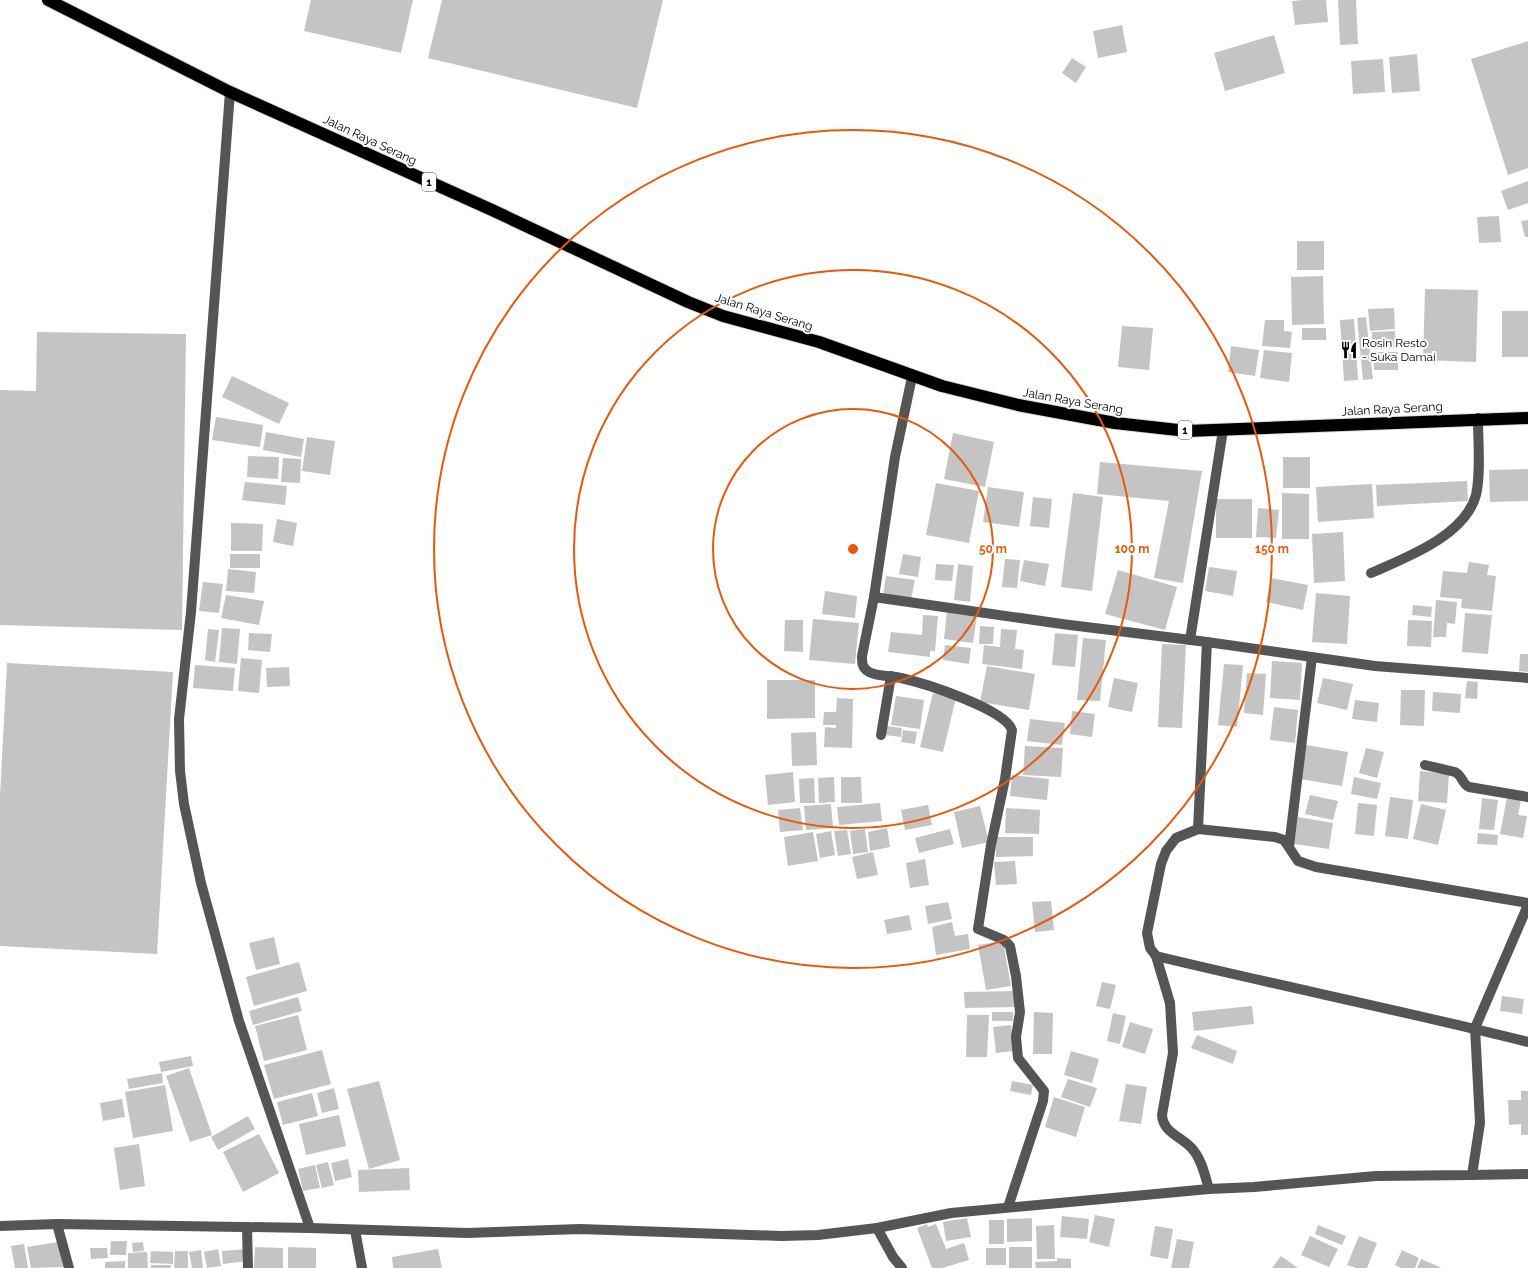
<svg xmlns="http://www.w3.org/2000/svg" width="1528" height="1268" font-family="Raleway,sans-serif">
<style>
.building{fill:#c4c4c4}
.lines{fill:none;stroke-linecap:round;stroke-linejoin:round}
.highway-casing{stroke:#dbdbdb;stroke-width:14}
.minor{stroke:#555;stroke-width:10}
.highway{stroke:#000;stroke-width:12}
.ring{fill:none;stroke:#e8590c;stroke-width:2}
.labels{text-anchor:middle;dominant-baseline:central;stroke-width:4;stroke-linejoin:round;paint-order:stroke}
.shield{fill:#fff;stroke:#4c4c4c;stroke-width:1}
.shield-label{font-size:11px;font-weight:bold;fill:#000}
.street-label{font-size:12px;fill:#000;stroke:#fff}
.poi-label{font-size:12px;fill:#000;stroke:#fff;text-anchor:start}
.centre{fill:#e8590c;stroke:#fff;stroke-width:2}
.ring-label{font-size:12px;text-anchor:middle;font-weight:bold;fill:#e8590c;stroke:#fff;stroke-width:4;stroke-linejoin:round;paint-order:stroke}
</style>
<rect width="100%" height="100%" fill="#fff"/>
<!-- building -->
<g class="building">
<path d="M311,0H413L401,53L304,31Z"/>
<path d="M442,0H663L637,108L428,58Z"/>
<path d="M1303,0H1326L1328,22L1295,25L1292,1Z"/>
<path d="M1338,0H1356L1358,44L1340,45Z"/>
<path d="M1122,25L1127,52L1098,58L1093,31Z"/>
<path d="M1274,35L1285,73L1225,91L1214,53Z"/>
<path d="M1528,41V168L1508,175L1471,59Z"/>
<path d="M1417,54L1420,91L1392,93L1389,57Z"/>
<path d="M1072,58L1086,67L1076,83L1062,73Z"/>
<path d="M1383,59L1385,92L1353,94L1351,61Z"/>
<path d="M1528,181V203L1508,210L1501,191Z"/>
<path d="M1499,216L1501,242L1479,243L1477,217Z"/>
<path d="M1528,220V237H1525L1521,221Z"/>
<rect x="1297" y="241" width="27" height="29"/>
<path d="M1323,276L1324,324L1292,325L1291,277Z"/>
<path d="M1425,289L1478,290L1476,362L1423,360Z"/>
<path d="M1394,308L1395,329L1370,331L1368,309Z"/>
<rect x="1502" y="311" width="26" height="46"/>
<path d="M1366,317L1373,379L1363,380L1357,318Z"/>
<path d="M1354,319L1358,380L1344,381L1340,320Z"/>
<path d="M1265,320H1284V331L1292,332L1290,348L1262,346Z"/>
<path d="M1122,326L1153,328L1149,370L1118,367Z"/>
<rect x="1302" y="328" width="24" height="12"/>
<path d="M1395,331L1396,348L1372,349V332Z"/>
<path d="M37,332L186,334L182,630L0,625V390L36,391Z"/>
<path d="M1231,346L1259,350L1255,376L1228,372Z"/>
<path d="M1264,350L1292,353L1289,382L1260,378Z"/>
<rect x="1374" y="352" width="24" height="18"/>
<path d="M232,376L289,403L279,424L222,397Z"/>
<path d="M216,417L263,425L260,447L212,440Z"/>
<path d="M266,432L304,439L301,457L263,450Z"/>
<path d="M953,433L994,442L985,487L944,479Z"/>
<path d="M307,437L335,441L330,475L302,471Z"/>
<path d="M248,456L279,457L278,479L247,477Z"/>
<rect x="1283" y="457" width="27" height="31"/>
<path d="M283,458L301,459L300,483L281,482Z"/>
<path d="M1100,462L1202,471L1183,583L1154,578L1169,501L1097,494Z"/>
<path d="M1528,469V501L1490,502L1489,470Z"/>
<path d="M1467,481L1468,501L1377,506L1376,485Z"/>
<path d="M245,482L287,486L285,505L242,500Z"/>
<path d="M936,483L979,491L969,543L926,535Z"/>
<path d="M1372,484L1374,518L1318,522L1316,487Z"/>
<path d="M988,487L1024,492L1019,527L983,522Z"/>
<path d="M1073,493L1103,497L1092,591L1061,587Z"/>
<path d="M1282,493L1309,494V539H1282Z"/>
<path d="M1033,497L1052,499L1049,528L1030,526Z"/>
<rect x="1216" y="499" width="36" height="39"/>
<path d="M1258,508L1279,510L1276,538L1256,537Z"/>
<path d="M277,519L297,523L293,546L273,542Z"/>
<path d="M231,523L263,524L262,551H231Z"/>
<path d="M1343,532L1345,581L1314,583L1312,534Z"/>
<rect x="230" y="554" width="30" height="14"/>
<path d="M903,554L921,557L918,577L899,574Z"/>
<path d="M1005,559L1020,560L1017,588L1002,587Z"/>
<path d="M1024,560L1049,564L1045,586L1020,581Z"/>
<path d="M1469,562L1489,565L1487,575L1496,576L1492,611L1461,608L1462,599L1440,597L1443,571L1467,573Z"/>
<path d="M936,564L954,565L952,581L935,580Z"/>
<path d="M958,564L973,566L970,602L954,600Z"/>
<path d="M1209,567L1237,571L1233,596L1205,591Z"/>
<path d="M228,569L256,572L254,593L226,591Z"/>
<path d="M1118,570L1177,587L1165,630L1105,614Z"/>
<path d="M886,576L915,580L911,599L883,595Z"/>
<path d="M1271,578L1308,585L1303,610L1266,602Z"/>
<path d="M203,582L223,584L219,613L199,611Z"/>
<path d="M825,591L857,596L855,618L822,614Z"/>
<path d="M1316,593L1350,596L1347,644L1312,642Z"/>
<path d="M226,595L264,601L259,625L221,618Z"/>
<path d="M1436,600L1457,602L1455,624L1447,623L1446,637H1433Z"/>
<path d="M1413,605L1432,607L1431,617L1412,615Z"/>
<path d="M947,611L977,615L973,643L944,639Z"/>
<path d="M1465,613L1492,615L1488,654L1462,652Z"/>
<path d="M923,615L938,616L935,651H930V657L888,652L891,632L922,635Z"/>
<path d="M813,619L859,623L855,664L809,660Z"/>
<path d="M785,620H803V652L784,651Z"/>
<path d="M1408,620L1432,621L1431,647L1407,646Z"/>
<path d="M980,626L994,627L993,644H979Z"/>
<path d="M222,628L240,629L237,664L219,662Z"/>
<path d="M208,629L219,630L215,662L205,660Z"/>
<path d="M1001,629L1017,630L1015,649L1024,650L1022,669L982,664L984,645L1000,647Z"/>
<path d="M249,633L272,634L270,652L248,650Z"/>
<path d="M1055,633L1078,635L1075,667L1052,665Z"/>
<path d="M1083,638L1106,640L1100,701L1077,700Z"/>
<path d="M1162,644L1186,645L1182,728L1158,727Z"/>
<path d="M945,645L971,648L969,664L943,660Z"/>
<path d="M1520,654H1528V672L1519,671Z"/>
<path d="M241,658L262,660L259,693L238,691Z"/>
<path d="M1272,661L1302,663L1300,700L1270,698Z"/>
<path d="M7,663L173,672L157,954L0,946V796Z"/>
<path d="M1224,664L1243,665L1237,727L1218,725Z"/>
<path d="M195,665L235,668L233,691L193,688Z"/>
<path d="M987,666L1035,674L1029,710L980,702Z"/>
<path d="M289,667L290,686L267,687L266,668Z"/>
<path d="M1247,673L1266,674L1263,715L1244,713Z"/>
<path d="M1114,678L1138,683L1132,712L1108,707Z"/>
<path d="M1323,678L1353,684L1347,710L1317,703Z"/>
<path d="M767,680H815V718L767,719Z"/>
<path d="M1467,681L1478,682L1477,699L1465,698Z"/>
<path d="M1401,690H1425L1424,726L1400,725Z"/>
<path d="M1433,692L1461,694L1460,713L1432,711Z"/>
<path d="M933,693L956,698L943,752L920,747Z"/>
<path d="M896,696L924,700L920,729L891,725Z"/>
<path d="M837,698L853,699L852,748L824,747L825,727L836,728V725H823L824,712H836Z"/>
<path d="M1355,700L1379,703L1377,722L1352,719Z"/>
<path d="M1274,707L1298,710L1295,743L1270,740Z"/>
<path d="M1072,711L1095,714L1092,737L1070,734Z"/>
<path d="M1030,719L1065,723L1062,745L1027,741Z"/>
<path d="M887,726L902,728L901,737L885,735Z"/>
<path d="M903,730L917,732L915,744L901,742Z"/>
<path d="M816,732L817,765L792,766L791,733Z"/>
<path d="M1306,745L1348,752L1342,786L1300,779Z"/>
<path d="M1025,746L1063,748L1061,777L1023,775Z"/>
<path d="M1366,748L1384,752L1377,778L1359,773Z"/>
<path d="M1420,771L1449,774L1447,803L1418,801Z"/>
<path d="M793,772L795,802L768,805L765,775Z"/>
<path d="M1012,775L1049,779L1047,800L1010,796Z"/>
<path d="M834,777L835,802L819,803L818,778Z"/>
<path d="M841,777H861L862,803H841Z"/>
<path d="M1354,777L1381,783L1377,799L1351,794Z"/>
<path d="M814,778L815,803H800L799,779Z"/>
<path d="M1310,795L1338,801L1333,820L1305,814Z"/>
<path d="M1390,797L1413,800L1408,839L1385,836Z"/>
<path d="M1507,797L1521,800L1518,815L1527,816L1523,838L1500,834Z"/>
<path d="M1482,798L1498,800L1494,830L1479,829Z"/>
<path d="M880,803L882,821L839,825L837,807Z"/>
<path d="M1358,803L1377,805L1374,836L1355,834Z"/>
<path d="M831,804L833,828L806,830L804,806Z"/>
<path d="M1421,804L1446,810L1438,845L1413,839Z"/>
<path d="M928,805L932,825L905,830L901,810Z"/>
<path d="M980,806L989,842L962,848L954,812Z"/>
<path d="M800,808L803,830L780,832L778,810Z"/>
<path d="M1006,808L1040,810L1039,834L1005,833Z"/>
<path d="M1298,817L1333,823L1329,849L1294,844Z"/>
<path d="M887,828L890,847L870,851L868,832Z"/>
<path d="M865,829L868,852L853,854L850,831Z"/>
<path d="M950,829L954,844L919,853L915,838Z"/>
<path d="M847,830L851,854L838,856L834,831Z"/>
<path d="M831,831L835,855L820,858L816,834Z"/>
<path d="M813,832L818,861L788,866L784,837Z"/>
<path d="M1478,833L1498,835L1497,845L1477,844Z"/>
<path d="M996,837H1033V856L996,857Z"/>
<path d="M873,852L878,875L857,879L852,857Z"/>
<path d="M925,859L929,885L910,888L906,863Z"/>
<path d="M1015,861L1017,884L996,885L994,862Z"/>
<path d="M1051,901L1054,930L1035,932L1032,902Z"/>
<path d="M948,902L952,919L928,924L925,906Z"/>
<path d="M909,915L912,930L887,934L884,920Z"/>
<path d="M952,922L955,936L968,934L970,949L936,955L932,927Z"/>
<path d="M274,937L280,964L256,970L249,943Z"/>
<path d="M1003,941L1011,986L986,990L978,945Z"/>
<path d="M299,962L307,991L254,1006L246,977Z"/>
<path d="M1102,982L1116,985L1110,1009L1096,1006Z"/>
<path d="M1016,991V1007L965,1008L964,992Z"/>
<path d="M1502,996L1524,999L1522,1014L1500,1011Z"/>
<path d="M298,997L302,1011L253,1025L249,1011Z"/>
<path d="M1252,1006L1254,1024L1194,1031L1192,1012Z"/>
<rect x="992" y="1012" width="21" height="9"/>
<path d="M1034,1012L1053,1013L1052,1054H1033Z"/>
<path d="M1113,1013L1126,1016L1120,1044L1107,1041Z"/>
<path d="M298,1015L307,1050L264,1061L255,1026Z"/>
<path d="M967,1015H989L987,1057H966Z"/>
<path d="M1130,1022L1153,1029L1145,1054L1122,1047Z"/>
<path d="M1011,1025L1014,1051L996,1053L993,1027Z"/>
<path d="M1197,1035L1237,1051L1233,1064L1191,1048Z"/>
<path d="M322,1050L331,1084L274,1099L264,1065Z"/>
<path d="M1071,1051L1099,1059L1092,1083L1064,1075Z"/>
<path d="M191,1056L193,1066L161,1072L159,1062Z"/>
<path d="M189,1068L212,1135L190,1142L166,1076Z"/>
<path d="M162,1073L163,1083L129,1089L127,1079Z"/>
<path d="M1068,1079L1097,1088L1090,1107L1061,1097Z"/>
<path d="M379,1081L400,1160L369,1169L347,1089Z"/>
<path d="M1012,1081L1033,1085L1031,1095L1010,1091Z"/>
<path d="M1126,1084L1147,1087L1141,1124L1119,1121Z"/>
<path d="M165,1085L173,1131L133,1138L125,1092Z"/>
<path d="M334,1088L339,1109L322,1113L317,1093Z"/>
<path d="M1521,1091H1528V1135H1521V1124L1509,1125L1508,1100H1521Z"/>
<path d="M312,1093L318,1116L283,1125L277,1102Z"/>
<path d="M1054,1097L1085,1107L1076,1137L1045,1127Z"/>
<path d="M122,1099L125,1117L103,1121L100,1103Z"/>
<path d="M339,1115L346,1146L306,1155L299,1124Z"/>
<path d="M248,1116L255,1129L218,1150L211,1137Z"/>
<path d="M259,1134L279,1173L243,1192L223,1152Z"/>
<path d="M139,1144L145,1186L120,1190L114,1148Z"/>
<path d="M348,1159L352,1177L335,1181L331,1163Z"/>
<path d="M328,1162L334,1185L322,1188L316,1165Z"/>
<path d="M315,1165L320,1188L303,1191L298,1169Z"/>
<path d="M409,1168L410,1190L359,1192L358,1170Z"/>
<path d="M1095,1215L1115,1219L1109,1247L1089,1242Z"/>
<path d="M1062,1216L1089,1219L1087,1239L1060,1237Z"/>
<path d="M967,1218L971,1237L946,1241L943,1222Z"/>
<path d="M1032,1218V1241L1007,1242V1219Z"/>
<rect x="989" y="1220" width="15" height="24"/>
<path d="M927,1224L928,1227L936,1224L946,1249L964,1243L969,1260L942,1268H932L917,1228Z"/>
<path d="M1054,1225L1055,1259H1037L1036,1226Z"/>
<path d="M1318,1225L1346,1236L1342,1245L1315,1234Z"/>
<path d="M1155,1226L1173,1229L1168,1259L1150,1256Z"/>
<path d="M1310,1236L1338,1249L1329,1267L1301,1255Z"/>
<path d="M1359,1236L1377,1243L1367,1268H1356L1347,1265Z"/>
<path d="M1177,1239L1194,1242L1189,1268H1171Z"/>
<path d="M111,1241H127L126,1255H110Z"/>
<path d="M58,1242L63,1267L31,1268L27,1247Z"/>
<path d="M143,1242L144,1251L133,1252L132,1243Z"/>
<path d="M24,1244L28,1268H15L11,1246Z"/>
<path d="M255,1247L283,1248V1268H254Z"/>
<path d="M288,1247L316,1248V1268H288Z"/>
<rect x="1009" y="1247" width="23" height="21"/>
<path d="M90,1248H107L108,1258L91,1259Z"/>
<rect x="986" y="1248" width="20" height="17"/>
<path d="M218,1249L221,1266L207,1268L204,1252Z"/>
<path d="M246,1249L248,1261L223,1264L222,1251Z"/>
<path d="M438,1249L442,1268H393L392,1257Z"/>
<path d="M201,1250L203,1268H192L189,1252Z"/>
<path d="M1402,1250L1419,1258L1415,1268H1401L1395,1265Z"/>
<path d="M151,1251L173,1252V1264L150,1263Z"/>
<path d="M175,1251H188V1268H174Z"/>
<path d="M147,1252L148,1268H128V1253Z"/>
<path d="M1281,1256L1298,1268H1272Z"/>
<path d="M1057,1258L1071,1259V1268H1036L1035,1262L1057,1261Z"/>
<path d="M1421,1259L1442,1268H1417Z"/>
<path d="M125,1261V1268H105V1262Z"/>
<rect x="151" y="1265" width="20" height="3"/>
</g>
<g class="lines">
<!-- highway casing -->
<g class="highway-casing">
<path id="highway" d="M48,0L230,92L492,210L688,302L723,316L819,342L942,386L1018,405L1115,423L1187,431L1528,418"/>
</g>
<!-- minor -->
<g class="minor">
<path d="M230,92L191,612L179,719L180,771L184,804L201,883L239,1021L310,1228"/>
<path d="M912,377L895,457L874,597L862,656C862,663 862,668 869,672C878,677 891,675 901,678C924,683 1005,709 1012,730L1005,779L991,845L978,929L1004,940L1010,946L1016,976L1020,1012L1016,1037L1018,1058L1044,1091L1043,1101L1008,1207"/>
<path d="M1371,573C1405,558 1465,536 1476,495C1481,474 1478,441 1478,418"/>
<path d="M874,597L1062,624L1207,642L1375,666L1528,678"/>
<path d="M1190,640L1223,430"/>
<path d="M881,735L891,676"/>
<path d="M1425,765L1455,772C1462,775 1462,784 1469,787L1528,797"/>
<path d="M1198,829L1207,642"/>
<path d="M1289,847L1312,657"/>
<path d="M1156,956C1280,986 1405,1011 1528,1042"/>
<path d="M1472,1175L1528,1174"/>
<path d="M1209,1189C1205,1176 1202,1161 1194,1151C1184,1137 1163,1134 1162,1115L1173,1053L1170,1003L1156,956L1150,948L1147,933L1161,864L1166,851L1176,838L1198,829L1275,837L1284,840L1298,861L1316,867L1528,903"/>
<path d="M57,1224L69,1268"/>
<path d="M0,1226L57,1224L310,1228L467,1233L580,1229L781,1236L818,1235L877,1228L951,1213L1209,1189L1254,1187L1376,1176L1472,1175L1480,1123L1475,1028L1528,905"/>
<path d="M247,1227L248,1268"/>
<path d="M877,1228L893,1257L902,1268"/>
<path d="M355,1230L362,1268"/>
</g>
<!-- highway -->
<use href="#highway" class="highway"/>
</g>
<!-- distance rings -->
<g class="ring">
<circle cx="853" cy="549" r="140"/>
<circle cx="853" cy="549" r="279"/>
<circle cx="853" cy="549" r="419"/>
</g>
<!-- icons -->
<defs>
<g id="restaurant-bare" transform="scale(1.38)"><path d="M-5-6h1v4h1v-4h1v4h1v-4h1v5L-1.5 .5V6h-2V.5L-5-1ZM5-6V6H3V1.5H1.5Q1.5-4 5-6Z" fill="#000" stroke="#fff" stroke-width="2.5" paint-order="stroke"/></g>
</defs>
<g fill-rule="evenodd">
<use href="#restaurant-bare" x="1349" y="350"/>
</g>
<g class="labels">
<!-- shield labels -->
<g class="shield">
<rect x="422" y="173" width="14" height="18" rx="3"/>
<rect x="1178" y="421" width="14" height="18" rx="3"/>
</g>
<g class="shield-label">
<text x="429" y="182">1</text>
<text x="1185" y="430">1</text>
</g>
<!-- street labels -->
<g class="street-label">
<text transform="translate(370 140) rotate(25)">Jalan Raya Serang</text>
<text transform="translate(764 312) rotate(17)">Jalan Raya Serang</text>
<text transform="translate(1073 401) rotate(10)">Jalan Raya Serang</text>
<text transform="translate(1392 409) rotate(-3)">Jalan Raya Serang</text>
</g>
<!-- poi labels -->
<g class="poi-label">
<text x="1362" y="343">Rosin Resto<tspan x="1362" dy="14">- Suka Damai</tspan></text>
</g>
</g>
<circle cx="853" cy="549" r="6" class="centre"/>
<g class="ring-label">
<text x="993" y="553">50 m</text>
<text x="1132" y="553">100 m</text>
<text x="1272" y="553">150 m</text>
</g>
</svg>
